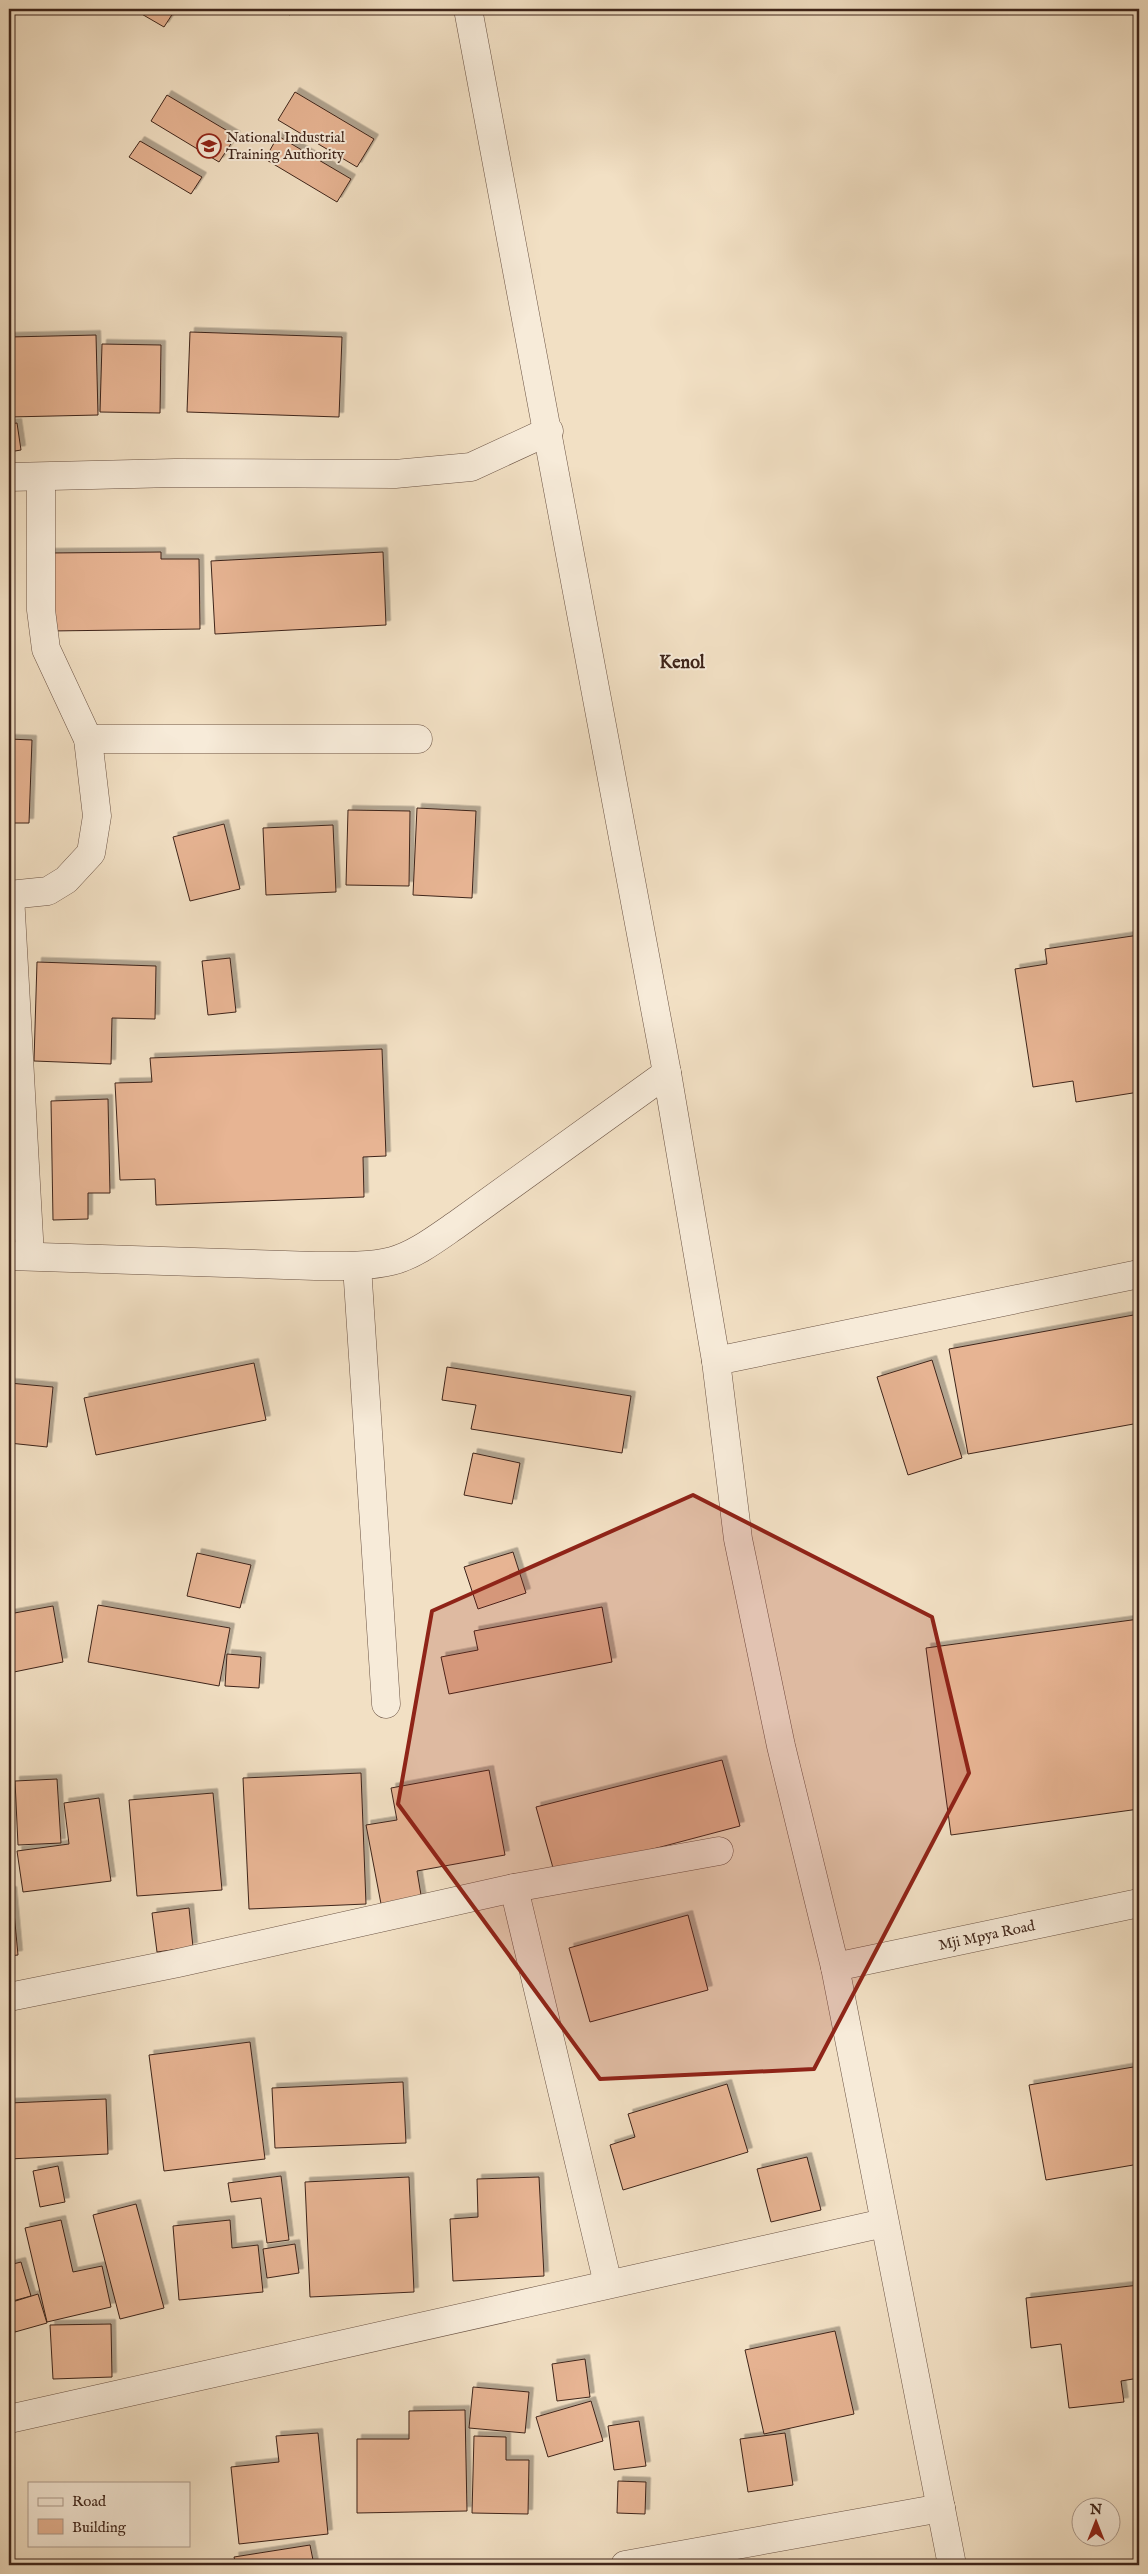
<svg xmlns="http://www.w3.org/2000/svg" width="1148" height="2574" font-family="'IM FELL English',serif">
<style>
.building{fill:#e7b493;stroke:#3e241a;filter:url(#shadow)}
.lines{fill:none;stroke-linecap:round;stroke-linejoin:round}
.minor-casing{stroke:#6b5344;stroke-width:29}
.tertiary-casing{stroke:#6b5344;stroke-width:29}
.minor{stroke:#f7ebd9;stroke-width:28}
.tertiary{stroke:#f7ebd9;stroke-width:28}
.marked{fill:#8f2418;fill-opacity:0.2;stroke:#8f2418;stroke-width:4;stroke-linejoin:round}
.labels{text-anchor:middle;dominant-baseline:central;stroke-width:4;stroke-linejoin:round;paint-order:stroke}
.poi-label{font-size:15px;fill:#3e241a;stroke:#f7ebd9;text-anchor:start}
.street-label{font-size:15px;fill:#3e241a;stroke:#f7ebd9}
.quarter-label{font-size:18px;font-weight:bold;fill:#3e241a;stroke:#f7ebd9}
</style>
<defs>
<filter id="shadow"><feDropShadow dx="4.5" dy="-4.5" stdDeviation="0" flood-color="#0004"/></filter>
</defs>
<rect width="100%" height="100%" fill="#f2e0c4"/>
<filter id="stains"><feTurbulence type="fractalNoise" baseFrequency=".004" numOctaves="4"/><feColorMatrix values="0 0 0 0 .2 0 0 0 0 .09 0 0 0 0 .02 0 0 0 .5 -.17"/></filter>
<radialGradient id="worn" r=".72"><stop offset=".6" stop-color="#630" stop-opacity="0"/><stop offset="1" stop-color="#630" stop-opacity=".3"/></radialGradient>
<!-- building -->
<g class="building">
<path d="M133,9H172L175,10L164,27Z"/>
<path d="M279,9H294L290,15Z"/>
<path d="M295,92L374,139L357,167L278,120Z"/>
<path d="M167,95L236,136L219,162L151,121Z"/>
<path d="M278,136L351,179L337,202L265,159Z"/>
<path d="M140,141L202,177L191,194L129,157Z"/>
<path d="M190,332L342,337L339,417L187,412Z"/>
<path d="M96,335L98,415L9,417V337Z"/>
<path d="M102,344L161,345L160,413L100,412Z"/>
<path d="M17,423L21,450L9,452V424Z"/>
<path d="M161,552V559H199L200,629L50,631L48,553Z"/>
<path d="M383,552L386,625L215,634L211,561Z"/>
<path d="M9,739L32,740L29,823H9Z"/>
<path d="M417,808L476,811L472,898L413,895Z"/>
<path d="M348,810L410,811L409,886L346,885Z"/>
<path d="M224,824L240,889L190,901L173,837Z"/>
<path d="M333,825L336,892L266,895L263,828Z"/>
<path d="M1139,935V1092L1076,1102L1073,1081L1033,1087L1015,969L1047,964L1045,949Z"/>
<path d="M230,958L236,1012L208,1015L202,961Z"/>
<path d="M37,962L156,966L155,1019L112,1018L111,1064L34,1061Z"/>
<path d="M382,1049L386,1156L363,1157L364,1197L156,1205L155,1179L120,1180L115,1083L152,1082L150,1058Z"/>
<path d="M108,1099L110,1193H88V1219L53,1220L51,1101Z"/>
<path d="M1139,1314V1423L968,1454L949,1349Z"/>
<path d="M932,1360L962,1458L908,1475L877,1377Z"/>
<path d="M254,1363L266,1420L96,1455L84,1398Z"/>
<path d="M447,1367L631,1396L622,1453L471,1429L476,1405L442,1400Z"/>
<path d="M9,1383L53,1387L47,1447L9,1443Z"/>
<path d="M473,1453L520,1463L512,1504L464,1495Z"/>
<path d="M513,1552L526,1593L478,1609L464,1567Z"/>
<path d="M197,1553L251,1565L240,1608L187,1596Z"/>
<path d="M98,1605L230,1628L219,1686L88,1662Z"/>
<path d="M53,1606L63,1662L9,1673V1614Z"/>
<path d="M602,1607L612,1662L449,1694L441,1657L478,1650L474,1631Z"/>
<path d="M1139,1619V1809L951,1835L926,1648Z"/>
<path d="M227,1654L261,1657L259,1688L225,1686Z"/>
<path d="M722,1760L740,1826L555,1875L536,1807Z"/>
<path d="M489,1770L505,1855L417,1871L422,1901L382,1909L366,1825L397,1820L391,1788Z"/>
<path d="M361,1773L366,1904L249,1909L243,1778Z"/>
<path d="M57,1779L61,1843L18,1845L15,1781Z"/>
<path d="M213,1793L222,1890L137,1896L129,1800Z"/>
<path d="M99,1798L111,1881L23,1892L17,1851L69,1844L64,1803Z"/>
<path d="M9,1891H12L18,1955L9,1956Z"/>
<path d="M189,1908L193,1947L157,1952L152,1913Z"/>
<path d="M688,1915L708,1990L590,2022L569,1948Z"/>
<path d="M250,2042L265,2159L164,2171L149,2055Z"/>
<path d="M1139,2066V2128L1134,2129L1139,2164L1046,2180L1029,2085Z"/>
<path d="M403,2082L406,2143L275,2148L272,2088Z"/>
<path d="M727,2084L748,2152L623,2190L610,2145L635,2137L628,2114Z"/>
<path d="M106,2099L108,2154L9,2159V2103Z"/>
<path d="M807,2157L821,2210L771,2222L757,2169Z"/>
<path d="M58,2166L65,2202L40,2207L33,2171Z"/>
<path d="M281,2176L289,2240L267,2243L261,2198L231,2202L228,2183Z"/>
<path d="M409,2177L414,2292L310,2297L305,2182Z"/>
<path d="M539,2177L544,2276L453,2281L450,2219L478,2217L477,2179Z"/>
<path d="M136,2204L164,2308L120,2319L93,2215Z"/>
<path d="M61,2220L73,2272L102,2266L111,2307L47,2322L25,2228Z"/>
<path d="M230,2220L232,2248L258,2245L263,2292L179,2300L173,2226Z"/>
<path d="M295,2244L299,2273L267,2278L263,2249Z"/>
<path d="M21,2262L31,2296L9,2302V2265Z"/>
<path d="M1139,2285V2378L1121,2381L1124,2402L1069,2408L1061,2344L1031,2348L1026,2298Z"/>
<path d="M38,2294L47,2323L15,2332L9,2303Z"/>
<path d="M111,2324L112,2377L53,2379L50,2325Z"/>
<path d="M835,2331L854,2414L764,2434L745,2350Z"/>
<path d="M585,2359L590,2397L557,2401L552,2364Z"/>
<path d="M473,2387L529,2392L525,2433L469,2428Z"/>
<path d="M591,2401L603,2441L548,2457L536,2417Z"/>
<path d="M465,2410L467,2511L357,2513V2439H409V2411Z"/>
<path d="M639,2421L646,2466L614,2470L608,2426Z"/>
<path d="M318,2433L328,2534L239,2544L231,2467L279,2462L276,2436Z"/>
<path d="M785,2433L793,2485L748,2492L740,2439Z"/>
<path d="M474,2436L506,2437V2460H529L528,2514L472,2513Z"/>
<path d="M618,2481L646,2482L645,2514L617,2513Z"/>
<path d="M310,2545L314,2565H236L234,2557Z"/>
</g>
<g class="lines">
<!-- minor casing -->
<g class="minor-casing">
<g id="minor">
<path d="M9,477L175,473L395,474L471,467L549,431"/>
<path d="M88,739H418"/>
<path d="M9,895L48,891L66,880L91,853L97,816L88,739L46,649L41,610V477"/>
<path d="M10,895L30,1256"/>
<path d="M9,1256L315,1266C340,1266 367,1267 392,1261C415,1255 437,1238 456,1225L667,1073"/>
<path d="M357,1266L386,1704"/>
<path d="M716,1361L1139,1274"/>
<path d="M514,1888L608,2284"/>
<path id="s1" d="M835,1967L1139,1903"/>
<path d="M9,1997L178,1963L514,1888L719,1851"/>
<path d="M9,2419L884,2223"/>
<path d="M625,2565L941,2508"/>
</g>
</g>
<!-- tertiary casing -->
<g class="tertiary-casing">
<path id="tertiary" d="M468,9L667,1073L716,1361L738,1539L781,1746L835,1967L952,2565"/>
</g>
<!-- minor -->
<use href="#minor" class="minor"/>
<!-- tertiary -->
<use href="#tertiary" class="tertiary"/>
</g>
<!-- marked area -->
<path class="marked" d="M693,1495L932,1617L969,1773L814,2069L600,2079L398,1804L432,1611Z"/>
<!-- icons -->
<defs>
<g id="university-ring" transform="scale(1.25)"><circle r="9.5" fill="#f7ebd9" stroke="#8f2418" stroke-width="1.5"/><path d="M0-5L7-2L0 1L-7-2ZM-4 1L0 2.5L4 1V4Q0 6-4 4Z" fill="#8f2418"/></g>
</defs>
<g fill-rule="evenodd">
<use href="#university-ring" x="209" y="146"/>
</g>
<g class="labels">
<!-- poi labels -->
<g class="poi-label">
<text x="226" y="137">National Industrial<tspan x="226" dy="17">Training Authority</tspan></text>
</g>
<!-- street labels -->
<g class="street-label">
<text stroke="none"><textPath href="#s1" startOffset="155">Mji Mpya Road</textPath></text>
</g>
<!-- quarter labels -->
<g class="quarter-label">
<text x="682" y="663">Kenol</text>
</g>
</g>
<!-- margin -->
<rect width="1148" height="2574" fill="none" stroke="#f2e0c4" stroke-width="30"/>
<rect x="10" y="10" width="1128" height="2554" fill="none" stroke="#3e241a" stroke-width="2.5"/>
<rect x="15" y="15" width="1118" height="2544" fill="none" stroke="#3e241a"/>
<!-- legend -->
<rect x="28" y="2482" width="162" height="65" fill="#f7ebd9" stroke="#ad9b8d"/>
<rect x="38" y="2498" width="25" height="8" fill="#f7ebd9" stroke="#ad9b8d"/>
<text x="72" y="2506" font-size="15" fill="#3e241a">Road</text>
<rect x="38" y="2519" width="25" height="15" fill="#e7b493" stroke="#ad9b8d"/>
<text x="72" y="2532" font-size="15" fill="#3e241a">Building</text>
<!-- north arrow -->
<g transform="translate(1096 2522)"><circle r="24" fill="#f7ebd9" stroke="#ad9b8d"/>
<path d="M0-4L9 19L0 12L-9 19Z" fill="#8f2418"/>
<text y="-8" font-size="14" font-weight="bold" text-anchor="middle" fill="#3e241a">N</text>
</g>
<rect width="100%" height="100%" filter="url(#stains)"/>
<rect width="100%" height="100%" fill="url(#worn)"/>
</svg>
